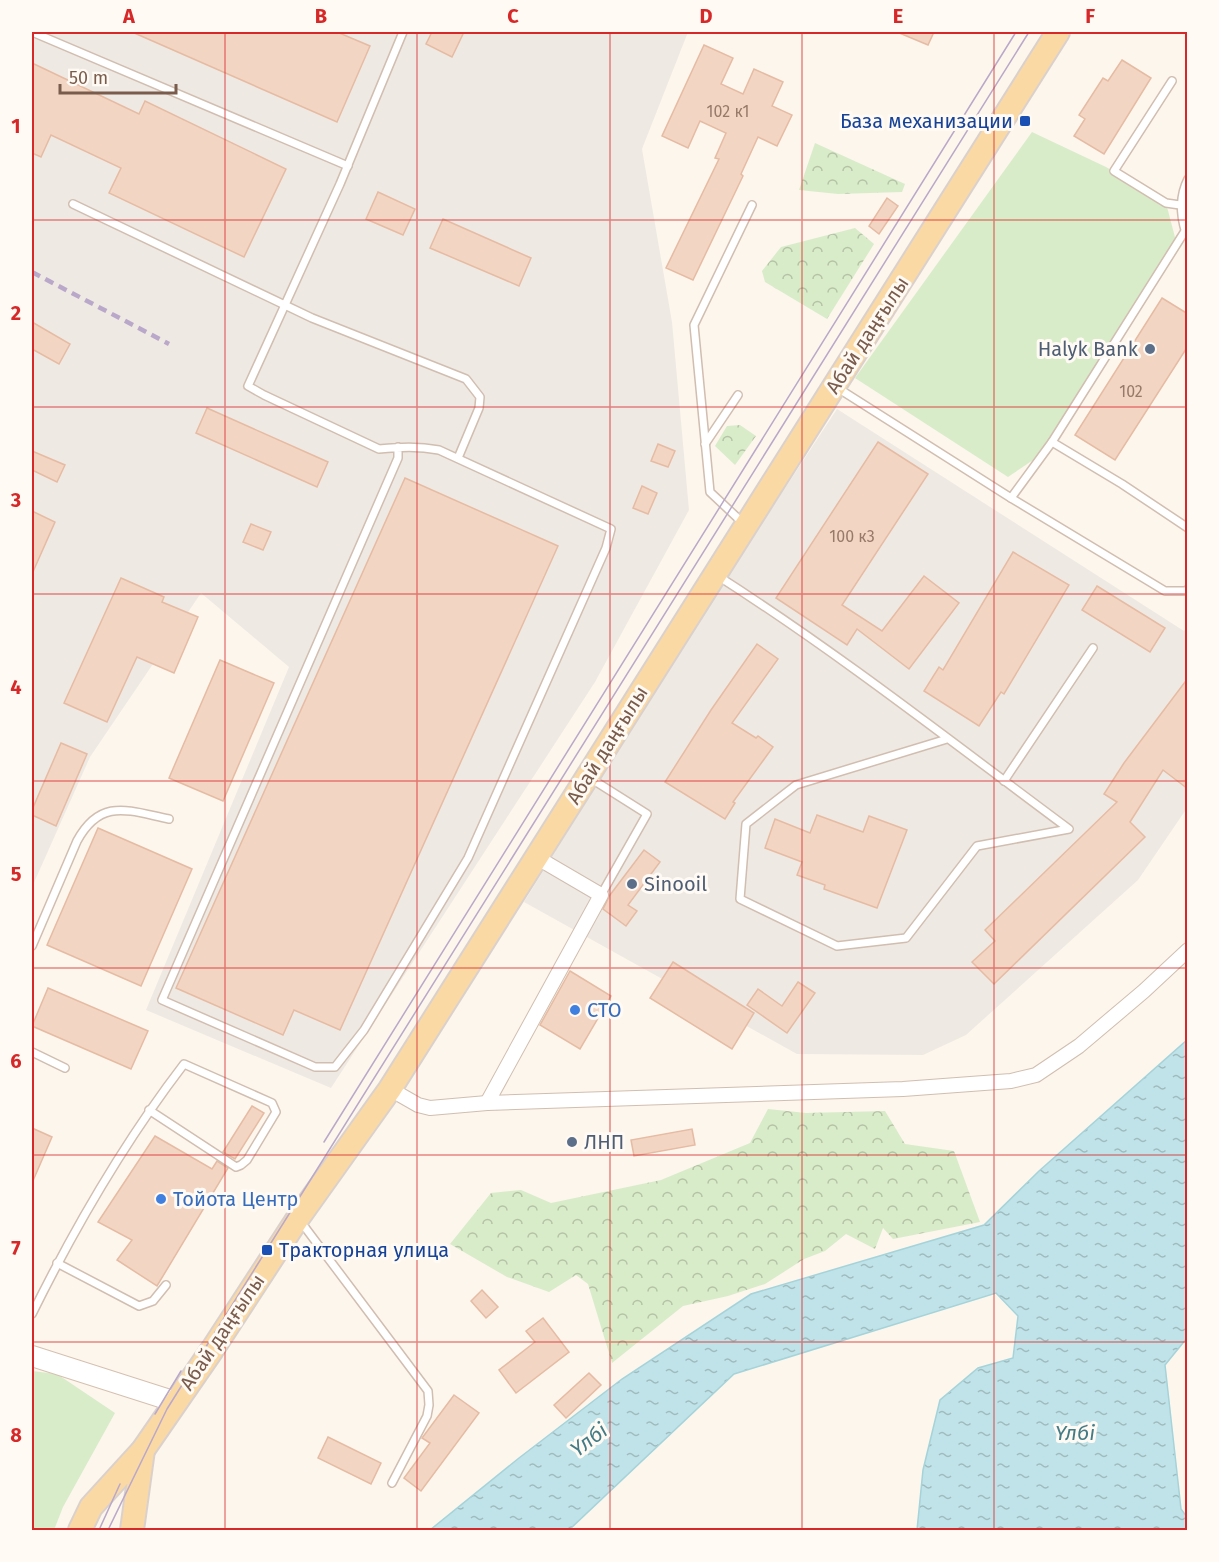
<svg xmlns="http://www.w3.org/2000/svg" width="1219" height="1562" font-family="'Fira Sans',sans-serif">
<style>
.industrial{fill:#efe9e4}
.green{fill:#d8ecc9}
.forest{fill:url(#forest-crowns)}
.water{fill:url(#water-ripples);stroke:#a5d3da;stroke-width:1.5}
.building{fill:#f3d5c3;stroke:#e6bba3;stroke-width:1.5}
.lines{fill:none;stroke-linecap:round;stroke-linejoin:round}
.service-casing{stroke:#d1beb0;stroke-width:10}
.minor-casing{stroke:#d1beb0;stroke-width:16}
.secondary-casing{stroke:#d6c0b0;stroke-width:22}
.primary-casing{stroke:#dad1cd;stroke-width:26}
.service{stroke:#fff;stroke-width:7}
.minor{stroke:#fff;stroke-width:14}
.secondary{stroke:#fff;stroke-width:20}
.primary{stroke:#fbd9a5;stroke-width:22}
.tram{stroke:#b9a8c9;stroke-width:1.5}
.rail{stroke:#b9a8c9;stroke-width:4.5;stroke-dasharray:9 6;stroke-linecap:butt}
.grid{fill:none;stroke:#d62828;stroke-width:1.5;stroke-opacity:0.55}
.transit-dot{fill:#1a4fb4;stroke:#fffaf3;stroke-width:2}
.service-dot{fill:#5c6f8a;stroke:#fffaf3;stroke-width:2}
.shop-dot{fill:#3f7fe0;stroke:#fffaf3;stroke-width:2}
.labels{text-anchor:middle;dominant-baseline:central;stroke-width:6;stroke-linejoin:round;paint-order:stroke}
.number-label{font-size:16px;fill:#987a6a}
.transit-label{font-size:20px;fill:#164399;stroke:#fffaf3;text-anchor:end}
.street-label{font-size:20px;fill:#7a5c4d;stroke:#fffaf3}
.service-label{font-size:20px;fill:#4e5e75;stroke:#fffaf3;text-anchor:start}
.shop-label{font-size:20px;fill:#366cbe;stroke:#fffaf3;text-anchor:start}
.water-label{font-size:21px;font-style:italic;fill:#437c86;stroke:#fffaf3}
.neatline{fill:none;stroke:#d62828;stroke-width:2}
.grid-label{font-size:20px;text-anchor:middle;font-weight:bold;fill:#d62828}
</style>
<defs>
<pattern id="forest-crowns" width="20" height="18" patternUnits="userSpaceOnUse" patternTransform="scale(1.5)"><rect width="20" height="18" fill="#d8ecc9"/><path d="M2 6a3 3 0 1 1 6 0M12 15a3 3 0 1 1 6 0" fill="none" stroke="#b4c2a5"/></pattern>
<pattern id="water-ripples" width="26" height="14" patternUnits="userSpaceOnUse" patternTransform="scale(1.5)"><rect width="26" height="14" fill="#bfe3e8"/><path d="M2 4q2-2 4 0t4 0M15 11q2-2 4 0t4 0" fill="none" stroke="#a0bbbe"/></pattern>
</defs>
<rect width="100%" height="100%" fill="#fdf6ec"/>
<!-- industrial -->
<g class="industrial">
<path d="M32,32H688L642,149L672,322L689,510L595,682L331,1088L146,1010L289,667L201,593L90,757L32,887Z"/>
<path d="M837,409L1184,631L1187,627V808L1138,880L966,1035L923,1055L797,1054L524,902L703,613Z"/>
</g>
<!-- green -->
<g class="green">
<path d="M1032,132L1106,167L1166,203L1177,245L1045,452L1008,477L855,378Z"/>
<path d="M32,1371L57,1374L115,1413L63,1507L54,1530H32Z"/>
</g>
<!-- forest -->
<g class="forest">
<path d="M815,143L905,184L902,192L838,194L799,190Z"/>
<path d="M855,228L874,244L827,319L765,282L762,271L781,247Z"/>
<path d="M740,425L756,436L735,465L715,446L727,426Z"/>
<path d="M768,1109L806,1113L885,1111L905,1144L954,1151L980,1222L893,1239L883,1228L875,1249L846,1234L825,1251L804,1259L765,1284L728,1296L683,1306L612,1363L588,1284L576,1275L549,1292L507,1277L450,1244L491,1193L521,1190L551,1203L661,1180L750,1143Z"/>
</g>
<!-- water -->
<path class="water" d="M1187,1040V1338L1165,1365L1181,1509L1187,1517V1530H917L923,1470L940,1400L978,1368L1013,1358L1018,1316L996,1293L734,1374L569,1530H430L519,1458L622,1379L751,1294L984,1225L1039,1171Z"/>
<!-- building -->
<g class="building">
<path d="M132,32H337L370,46L337,122Z"/>
<path d="M432,32H464L452,57L426,44Z"/>
<path d="M897,32H934L928,45Z"/>
<path d="M704,45L733,58L721,84L743,94L754,69L783,82L772,106L792,115L777,146L758,137L741,174L743,176L693,280L666,268L719,159L715,158L726,133L700,121L688,148L662,136Z"/>
<path d="M1122,60L1151,78L1104,154L1074,136L1085,119L1079,115L1103,78L1108,81Z"/>
<path d="M32,63L139,114L145,101L286,169L244,257L109,193L121,168L51,135L41,157L32,153Z"/>
<path d="M378,192L415,209L403,235L366,219Z"/>
<path d="M887,198L898,206L879,234L869,226Z"/>
<path d="M443,219L531,258L519,286L430,248Z"/>
<path d="M1162,298L1188,314V346L1115,460L1075,435Z"/>
<path d="M32,322L70,344L59,364L32,349Z"/>
<path d="M207,408L328,462L317,487L196,433Z"/>
<path d="M878,442L928,474L842,605L882,631L924,576L959,603L909,669L857,629L847,645L776,598Z"/>
<path d="M658,444L675,451L668,467L651,461Z"/>
<path d="M32,451L65,465L57,482L32,470Z"/>
<path d="M405,478L558,546L340,1030L294,1010L283,1035L176,988Z"/>
<path d="M642,486L657,493L648,514L633,508Z"/>
<path d="M32,511L55,522L32,574Z"/>
<path d="M251,524L271,532L263,550L243,542Z"/>
<path d="M1013,552L1069,585L1004,694L1001,692L979,726L924,691L939,667L943,670Z"/>
<path d="M121,578L164,597L162,602L198,617L174,673L137,657L107,722L64,703Z"/>
<path d="M1097,586L1165,628L1150,652L1082,610Z"/>
<path d="M757,644L778,659L732,723L756,738L758,736L773,747L733,802L735,803L725,819L665,782L711,710Z"/>
<path d="M220,660L274,683L223,801L169,778Z"/>
<path d="M1188,678V789L1163,770L1130,822L1145,837L994,984L972,962L995,941L985,930L1117,802L1104,794L1124,763Z"/>
<path d="M61,743L87,754L56,826L32,815V810Z"/>
<path d="M817,815L863,832L869,816L907,830L877,908L824,889L825,885L797,875L802,862L765,848L775,819L810,833Z"/>
<path d="M98,828L192,869L141,986L47,945Z"/>
<path d="M644,850L660,862L628,905L637,911L626,926L603,909L610,895Z"/>
<path d="M673,962L754,1013L732,1049L650,998Z"/>
<path d="M570,971L611,996L580,1049L540,1025Z"/>
<path d="M798,982L815,993L787,1033L747,1005L758,989L782,1006Z"/>
<path d="M48,988L148,1031L131,1069L32,1026Z"/>
<path d="M252,1106L264,1113L235,1159L223,1152Z"/>
<path d="M32,1128L52,1137L32,1183Z"/>
<path d="M692,1129L695,1145L634,1156L631,1140Z"/>
<path d="M155,1136L212,1169L217,1161L228,1168L157,1286L117,1260L132,1240L98,1222Z"/>
<path d="M482,1290L498,1307L486,1318L471,1301Z"/>
<path d="M543,1318L569,1352L516,1393L499,1370L535,1342L526,1331Z"/>
<path d="M589,1373L601,1385L566,1418L554,1405Z"/>
<path d="M454,1395L479,1413L421,1491L404,1478L430,1443L422,1438Z"/>
<path d="M328,1437L381,1463L371,1484L318,1458Z"/>
</g>
<g class="lines">
<!-- service casing -->
<g class="service-casing">
<g id="service">
<path d="M32,32L348,166"/>
<path d="M1172,81L1114,171L1166,203L1180,205"/>
<path d="M73,204L312,318L466,379L480,397L479,408L458,458"/>
<path d="M1186,233C1180,215 1179,197 1188,179"/>
<path d="M836,387L1011,498L1165,591H1186L1188,589"/>
<path d="M1052,442L1185,231"/>
<path d="M705,444L738,395"/>
<path d="M398,447V458L162,1000L315,1067H335L364,1030L468,858L606,548L611,529L439,450C418,446 400,447 379,449L264,395L248,386L340,184L403,32"/>
<path d="M1011,498L1052,442L1122,484L1188,528"/>
<path d="M744,524L710,492L694,325L752,205"/>
<path d="M718,576C840,654 953,743 1069,829L977,846L906,938L837,946L740,899L746,824L796,785L947,739"/>
<path d="M590,778L647,814L601,895"/>
<path d="M1004,781L1093,648"/>
<path d="M32,946L77,841C101,797 129,811 169,819"/>
<path d="M32,1052L65,1068"/>
<path d="M301,1222L428,1391L429,1405L427,1416L392,1483"/>
<path d="M57,1263L139,1306L153,1301L166,1285"/>
<path d="M32,1314C75,1227 125,1141 184,1064L272,1103L276,1112L247,1160L241,1165L236,1167L149,1110"/>
</g>
</g>
<!-- minor casing -->
<g class="minor-casing">
<g id="minor">
<path d="M390,1089L418,1105L430,1108L487,1103L903,1089L1011,1081L1036,1075L1079,1046L1144,991L1188,950"/>
<path d="M487,1103L601,895L536,857"/>
</g>
</g>
<!-- secondary casing -->
<g class="secondary-casing">
<path id="secondary" d="M32,1356L176,1402"/>
</g>
<!-- primary casing -->
<g class="primary-casing">
<g id="primary">
<path d="M80,1530L91,1507L143,1450L212,1350L298,1218L390,1089L1058,32"/>
<path d="M132,1530L143,1450"/>
</g>
</g>
<!-- service -->
<use href="#service" class="service"/>
<!-- minor -->
<use href="#minor" class="minor"/>
<!-- secondary -->
<use href="#secondary" class="secondary"/>
<!-- primary -->
<use href="#primary" class="primary"/>
<!-- tram -->
<g class="tram">
<path d="M324,1142L1016,32"/>
<path d="M155,1414L181,1371"/>
<path d="M99,1530L120,1484"/>
<path d="M108,1530L167,1409L1029,32"/>
</g>
<!-- rail -->
<path class="rail" d="M32,272L169,344"/>
</g>
<!-- grid -->
<path class="grid" d="M225,32V1530M417,32V1530M610,32V1530M802,32V1530M994,32V1530M32,220H1188M32,407H1188M32,594H1188M32,781H1188M32,968H1188M32,1155H1188M32,1342H1188"/>
<!-- markers -->
<g class="transit-dot">
<rect x="1019" y="115" width="12" height="12" rx="3"/>
<rect x="261" y="1244" width="12" height="12" rx="3"/>
</g>
<g class="service-dot">
<circle cx="1150" cy="349" r="6"/>
<circle cx="632" cy="884" r="6"/>
<circle cx="572" cy="1142" r="6"/>
</g>
<g class="shop-dot">
<circle cx="575" cy="1010" r="6"/>
<circle cx="161" cy="1199" r="6"/>
</g>
<g class="labels">
<!-- number labels -->
<g class="number-label">
<text x="728" y="111">102 к1</text>
<text x="1131" y="391">102</text>
<text x="852" y="536">100 к3</text>
</g>
<!-- transit labels -->
<g class="transit-label">
<text x="1013" y="121">База механизации</text>
<text x="279" y="1250" text-anchor="start">Тракторная улица</text>
</g>
<!-- street labels -->
<g class="street-label">
<text transform="translate(867 335) rotate(-57)">Абай даңғылы</text>
<text transform="translate(607 745) rotate(-58)">Абай даңғылы</text>
<text transform="translate(222 1332) rotate(-56)">Абай даңғылы</text>
</g>
<!-- service labels -->
<g class="service-label">
<text x="1138" y="349" text-anchor="end">Halyk Bank</text>
<text x="644" y="884">Sinooil</text>
<text x="584" y="1142">ЛНП</text>
</g>
<!-- shop labels -->
<g class="shop-label">
<text x="587" y="1010">СТО</text>
<text x="173" y="1199">Тойота Центр</text>
</g>
<!-- water labels -->
<g class="water-label">
<text x="1075" y="1433">Үлбі</text>
<text transform="translate(589 1440) rotate(-37)">Үлбі</text>
</g>
</g>
<!-- border -->
<rect width="1219" height="1562" fill="none" stroke="#fffaf3" stroke-width="66"/>
<!-- scale -->
<path d="M60 84v9h116v-9" fill="none" stroke="#7a5c4d" stroke-width="3"/>
<text x="69" y="84" font-size="18" fill="#7a5c4d" stroke="#fffaf3" stroke-width="4.5" paint-order="stroke">50 m</text>
<rect x="33" y="33" width="1153" height="1496" class="neatline"/>
<g class="grid-label">
<text x="129" y="23">A</text>
<text x="321" y="23">B</text>
<text x="513" y="23">C</text>
<text x="706" y="23">D</text>
<text x="898" y="23">E</text>
<text x="1090" y="23">F</text>
<text x="16" y="133">1</text>
<text x="16" y="320">2</text>
<text x="16" y="507">3</text>
<text x="16" y="694">4</text>
<text x="16" y="881">5</text>
<text x="16" y="1068">6</text>
<text x="16" y="1255">7</text>
<text x="16" y="1442">8</text>
</g>
</svg>
